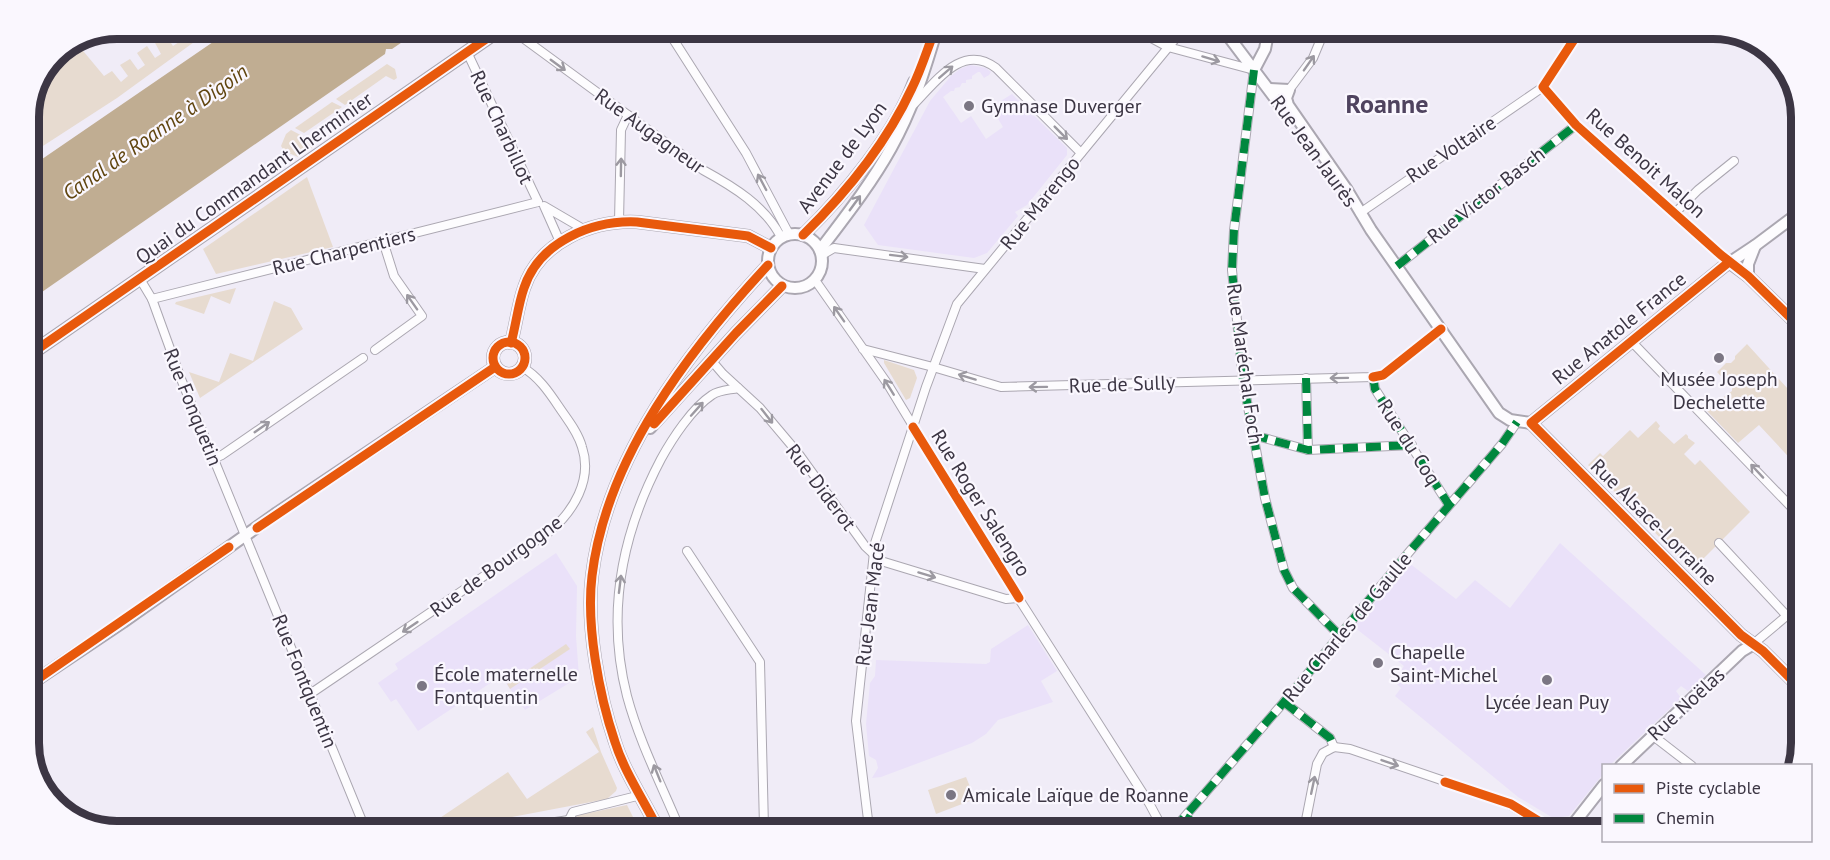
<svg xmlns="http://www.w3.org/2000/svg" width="1830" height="860" font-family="'PT Sans',sans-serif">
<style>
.built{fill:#eae1f9}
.green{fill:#e7dbd0}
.water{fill:#c0ad92}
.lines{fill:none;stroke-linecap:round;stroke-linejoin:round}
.street-tunnel{stroke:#ccc8d3;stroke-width:8;stroke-dasharray:8 4;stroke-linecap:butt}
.street-casing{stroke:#aba7b1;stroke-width:10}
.secondary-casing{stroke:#aba7b1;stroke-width:14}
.primary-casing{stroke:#aba7b1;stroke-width:15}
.street{stroke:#fdfcfe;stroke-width:8}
.secondary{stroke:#fdfcfe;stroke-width:10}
.primary{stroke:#fdfcfe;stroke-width:12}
.quiet{stroke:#00873e;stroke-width:8;stroke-dasharray:15 8;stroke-linecap:butt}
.cycleway-casing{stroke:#faf7fe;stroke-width:13}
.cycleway{stroke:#e8590c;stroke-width:9}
.oneway{stroke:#9c99a1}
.poi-dot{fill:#7b7683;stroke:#faf7fe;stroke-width:2}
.labels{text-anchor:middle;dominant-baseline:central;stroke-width:4.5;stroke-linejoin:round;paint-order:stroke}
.poi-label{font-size:20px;fill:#3c3644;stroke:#faf7fe;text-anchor:start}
.street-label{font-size:20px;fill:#3c3644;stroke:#faf7fe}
.water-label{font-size:21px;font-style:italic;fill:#60450f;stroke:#faf7fe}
.district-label{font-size:26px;font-weight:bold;fill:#4f435f;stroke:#faf7fe}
.rim{fill:none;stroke:#3c3644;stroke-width:8}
</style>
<rect width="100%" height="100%" fill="#f0ecf7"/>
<!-- built -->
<g class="built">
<path d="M970,65L986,68L991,72L989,75L984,78L980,72H978L972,76V79L966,80V83H962L960,87L955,88L954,91H951L943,97L961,123L971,116L986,139L1003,127L991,107L1012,94L1067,148V155L1027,205L1015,212L1018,216L987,253L974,258L878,245L864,225L930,101L951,76L960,69Z"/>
<path d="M1560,543L1706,675L1688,691L1681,686L1676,691L1681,698L1610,765L1604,766L1603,774L1569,816L1553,818L1518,797L1395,696L1401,688L1394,681L1404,666L1354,627L1409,563L1456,599L1475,580L1510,608Z"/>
<path d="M556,553L577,586L576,636L579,677L525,710L501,676L418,731L396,699L391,702L378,683L398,669L395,664Z"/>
<path d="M1028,625L1057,671L1041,681L1053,702L998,720L986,734L972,743L881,777L872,778L878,768L876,760L869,756L866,724L870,683L875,676L876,660L986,664L990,662L991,649Z"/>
</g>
<!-- green -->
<g class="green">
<path d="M173,29H212L117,98L29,155V112L44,79L67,57L72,47L79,46L104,76L112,71L121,82L128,76L120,65L130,59L138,70L145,65L137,53L147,46L155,58L161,54L154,41L165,34L173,46L179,42L172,30Z"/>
<path d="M387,64L395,69L397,78L394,80L386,76L345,105L336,99Z"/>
<path d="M332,102L342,107L304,133L295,128Z"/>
<path d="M291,130L312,141L313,147L298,157L284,151L281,146L286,134Z"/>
<path d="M307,177L333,247L216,274L203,249Z"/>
<path d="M236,288L230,304L211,296L204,314L175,304L176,302Z"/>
<path d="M274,301L291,308L303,329L200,398L189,372L219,382L230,353L253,361Z"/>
<path d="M1747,344L1798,400V467L1759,425L1738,443L1706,410L1732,391V388L1717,372L1726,363H1731L1735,359V356Z"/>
<path d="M884,360L914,370L917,378L910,398L906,400L884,363Z"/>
<path d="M1656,421L1660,426L1658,429L1674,444L1686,434L1688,436V438L1695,443L1684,454L1695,465L1700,460L1750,512L1692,570L1588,465L1600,453L1603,456L1630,430L1638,438Z"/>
<path d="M566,644L570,649L510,689L507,684Z"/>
<path d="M593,727L601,752L617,788L616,791L607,799L465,826H428L508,772L527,799L599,752L586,732Z"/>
<path d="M966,777L975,799L936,814L928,790Z"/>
<path d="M627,805L638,827H614L574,816Z"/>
</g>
<!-- water -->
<path class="water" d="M232,29L420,30L392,49H386L385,54L29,301V168Z"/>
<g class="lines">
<!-- street-tunnel -->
<path class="street-tunnel" d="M1192,821L1206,829"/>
<!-- street casing -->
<g class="street-casing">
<g id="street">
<path d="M512,30L703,170C734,187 765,206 781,237"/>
<path d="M668,31L746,153L789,234"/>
<path d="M1142,33L1168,47L1254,70L1234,230L1232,270L1243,380L1265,498L1284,570L1293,588L1339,635"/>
<path d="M467,52L538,202"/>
<path d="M1543,87L1576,125L1729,262"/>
<path d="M1289,90L1313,58L1323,34"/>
<path d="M913,105C935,83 962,42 996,68L1081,153"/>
<path d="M1360,213L1543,87L1577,35"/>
<path d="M1675,213L1698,190L1734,161"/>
<path d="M619,221L621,130L628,115"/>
<path d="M560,242L544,206L585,230"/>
<path d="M822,255L834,248L985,269"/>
<path d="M1397,266L1576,125"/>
<path d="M140,279L152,299L181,379L364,826"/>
<path d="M815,280L887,383L998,566L1149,803L1163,829"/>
<path d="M152,299L538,202"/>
<path d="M1631,341L1797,513"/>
<path d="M863,349L933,367L1001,387L1373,377L1383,375L1441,329"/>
<path d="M375,350L422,316L394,276L383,241"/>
<path d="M711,360L723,374L760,408L798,453L865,546L881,561L1006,599L1019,598"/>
<path d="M1373,377L1375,389L1449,505"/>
<path d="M1306,378L1308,450"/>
<path d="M1253,435L1308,450L1412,445"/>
<path d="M213,459L222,455L363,358"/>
<path d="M1719,543L1787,616"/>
<path d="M687,551L760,662L764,827"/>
<path d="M1752,645L1796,608"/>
<path d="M310,694L549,532C573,512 593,480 582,447C578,432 567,419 559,407C549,392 538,376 522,367"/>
<path d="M1284,702L1330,738L1334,747"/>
<path d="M1652,735L1692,766"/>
<path d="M1334,747L1350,749L1503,801L1555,831"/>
<path d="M569,820L573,812L641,795"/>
<path d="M528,826L569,820L593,827"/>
<path d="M679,827C661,784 639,741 627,696C606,614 622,533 661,459C672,439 692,408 712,395C719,390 729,390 738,388"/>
<path d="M869,828L856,721L875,543L926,387L957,304L1180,33"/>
<path d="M1174,829L1284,702L1410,551L1502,444L1517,422"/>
<path d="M1304,830L1317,764L1323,753L1334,747"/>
</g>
</g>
<!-- secondary casing -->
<g class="secondary-casing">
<g id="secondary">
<path d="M1226,33L1287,114"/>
<path d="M1254,70L1265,49L1268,33"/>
<path d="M1269,89L1289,90L1286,98L1288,105L1347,190L1371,230L1499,413L1510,420L1531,423"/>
<circle cx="795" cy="261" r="27"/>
<path d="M803,235C844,195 894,135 914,82"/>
<path d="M820,250C845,217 871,184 891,148C912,111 924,72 936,32"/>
<path d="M1729,262L1748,276L1799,326"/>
<path d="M1748,276V264L1755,246"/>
<circle cx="509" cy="358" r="16"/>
<path d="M511,343C516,325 518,305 524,288C539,242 592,220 637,222L748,236L771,248"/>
<path d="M1531,423L1741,635L1763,651L1796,684"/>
<path d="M1531,423L1723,267L1756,245L1800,212"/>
<path d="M650,428L736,333L782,286"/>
<path d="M29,685L123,622L277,513L495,367"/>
<path d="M1621,766L1742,651L1752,645"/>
<path d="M657,827C643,799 624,771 615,742C599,695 586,625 592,576C606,458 689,350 768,265"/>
<path d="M1568,831L1604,785"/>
</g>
</g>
<!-- primary casing -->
<g class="primary-casing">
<path id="primary" d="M29,355L499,30"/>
</g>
<!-- street -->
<use href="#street" class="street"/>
<!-- secondary -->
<use href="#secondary" class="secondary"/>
<!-- primary -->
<use href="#primary" class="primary"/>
<!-- quiet -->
<g class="quiet">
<path d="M1254,70L1234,230L1232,270L1243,380L1265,498L1284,570L1293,588L1339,635"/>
<path d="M1397,266L1576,125"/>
<path d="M1373,377L1375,389L1449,505"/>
<path d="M1306,378L1308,450"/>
<path d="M1253,435L1308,450L1412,445"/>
<path d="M1284,702L1330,738L1334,747"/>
<path d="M1185,817L1206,829"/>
<path d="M1174,829L1284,702L1410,551L1502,444L1517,422"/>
</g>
<!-- cycleway casing -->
<g class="cycleway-casing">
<g id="cycleway">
<path d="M1577,35L1543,87L1576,125L1721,255L1748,276L1799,326"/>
<path d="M803,235C846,193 887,142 912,88C921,70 927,50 934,32"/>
<path d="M1729,262L1531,423L1741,635L1763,651L1796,684"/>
<circle cx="509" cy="358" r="16"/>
<path d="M511,343C516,325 518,305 524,288C539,242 592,220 637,222L748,236L771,248"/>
<path d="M29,355L499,30"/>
<path d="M1373,377L1383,375L1441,329"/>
<path d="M654,424L736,333L782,286"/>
<path d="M913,427L1019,598"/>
<path d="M257,528L495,367"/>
<path d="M29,685L229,547"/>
<path d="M1445,782L1511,804L1555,831"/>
<path d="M657,827C643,799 624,771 615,742C599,695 586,625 592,576C606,458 689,350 768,265"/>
</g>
</g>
<!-- cycleway -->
<use href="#cycleway" class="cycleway"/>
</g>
<!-- one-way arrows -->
<defs><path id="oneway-shaft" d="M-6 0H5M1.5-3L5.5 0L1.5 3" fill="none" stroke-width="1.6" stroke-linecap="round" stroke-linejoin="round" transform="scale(1.5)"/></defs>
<g class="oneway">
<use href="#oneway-shaft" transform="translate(1211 59) rotate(17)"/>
<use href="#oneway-shaft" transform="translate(1309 63) rotate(-55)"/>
<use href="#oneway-shaft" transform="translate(558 65) rotate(36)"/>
<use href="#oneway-shaft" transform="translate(946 72) rotate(-41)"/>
<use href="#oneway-shaft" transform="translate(1061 133) rotate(45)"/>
<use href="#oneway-shaft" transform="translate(621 167) rotate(-89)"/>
<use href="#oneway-shaft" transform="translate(762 182) rotate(-118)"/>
<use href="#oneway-shaft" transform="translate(855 203) rotate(-54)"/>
<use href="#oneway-shaft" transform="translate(899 256) rotate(7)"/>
<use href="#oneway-shaft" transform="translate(412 302) rotate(-125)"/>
<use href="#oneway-shaft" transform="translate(839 314) rotate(-125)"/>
<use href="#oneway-shaft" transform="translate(967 377) rotate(-163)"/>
<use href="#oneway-shaft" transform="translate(1339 378) rotate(179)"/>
<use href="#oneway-shaft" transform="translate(889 387) rotate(-122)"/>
<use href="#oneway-shaft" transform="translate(1038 387) rotate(179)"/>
<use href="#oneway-shaft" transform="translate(697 409) rotate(-48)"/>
<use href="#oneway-shaft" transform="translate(767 416) rotate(52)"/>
<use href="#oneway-shaft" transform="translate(262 427) rotate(-35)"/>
<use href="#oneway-shaft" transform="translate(1757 471) rotate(-133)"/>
<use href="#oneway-shaft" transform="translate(927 575) rotate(17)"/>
<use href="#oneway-shaft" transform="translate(620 584) rotate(-83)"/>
<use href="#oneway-shaft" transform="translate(410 627) rotate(146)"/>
<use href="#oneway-shaft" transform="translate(1390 763) rotate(19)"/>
<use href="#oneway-shaft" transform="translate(657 773) rotate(-112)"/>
<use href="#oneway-shaft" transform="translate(1313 785) rotate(-78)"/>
</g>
<!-- markers -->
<g class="poi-dot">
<circle cx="969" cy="106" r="6"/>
<circle cx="1719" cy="358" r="6"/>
<circle cx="1378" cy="663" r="6"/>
<circle cx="1547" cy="680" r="6"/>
<circle cx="422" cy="686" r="6"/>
<circle cx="951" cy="795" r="6"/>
</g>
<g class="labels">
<!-- poi labels -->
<g class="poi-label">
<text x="981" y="106">Gymnase Duverger</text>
<text x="1719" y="379" text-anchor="middle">Musée Joseph<tspan x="1719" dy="23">Dechelette</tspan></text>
<text x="1390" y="652">Chapelle<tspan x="1390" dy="23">Saint-Michel</tspan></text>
<text x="434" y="674">École maternelle<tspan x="434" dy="23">Fontquentin</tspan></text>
<text x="1547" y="702" text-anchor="middle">Lycée Jean Puy</text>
<text x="963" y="795">Amicale Laïque de Roanne</text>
</g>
<!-- street labels -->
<g class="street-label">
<text transform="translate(502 127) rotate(65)">Rue Charbillot</text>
<text transform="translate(650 131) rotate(36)">Rue Augagneur</text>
<text transform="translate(1451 149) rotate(-34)">Rue Voltaire</text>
<text transform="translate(1314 151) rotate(54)">Rue Jean Jaurès</text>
<text transform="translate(842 157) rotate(-53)">Avenue de Lyon</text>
<text transform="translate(1646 163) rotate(42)">Rue Benoit Malon</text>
<text transform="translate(254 178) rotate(-35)">Quai du Commandant Lherminier</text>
<text transform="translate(1486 195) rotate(-38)">Rue Victor Basch</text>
<text transform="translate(1040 203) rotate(-51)">Rue Marengo</text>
<text transform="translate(344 251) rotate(-14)">Rue Charpentiers</text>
<text transform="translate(1619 328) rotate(-39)">Rue Anatole France</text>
<text transform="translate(1245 364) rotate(82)">Rue Maréchal Foch</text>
<text transform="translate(1122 384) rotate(-2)">Rue de Sully</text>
<text transform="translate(193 407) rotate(68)">Rue Fonquetin</text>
<text transform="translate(1409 442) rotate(57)">Rue du Coq</text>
<text transform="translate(821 487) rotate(53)">Rue Diderot</text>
<text transform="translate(981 503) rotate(58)">Rue Roger Salengro</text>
<text transform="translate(1654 522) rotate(45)">Rue Alsace-Lorraine</text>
<text transform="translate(496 566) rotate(-36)">Rue de Bourgogne</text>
<text transform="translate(870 604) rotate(-83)">Rue Jean Macé</text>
<text transform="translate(1347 627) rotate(-50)">Rue Charles de Gaulle</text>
<text transform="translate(305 681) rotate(68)">Rue Fontquentin</text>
<text transform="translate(1686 704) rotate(-43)">Rue Noëlas</text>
</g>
<!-- water labels -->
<g class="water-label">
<text transform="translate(155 132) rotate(-35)">Canal de Roanne à Digoin</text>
</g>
<!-- district labels -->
<g class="district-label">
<text x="1387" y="103">Roanne</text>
</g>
</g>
<!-- crop -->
<path d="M0 0H1830V860H0ZM117 39H1713A78 78 0 0 1 1791 117V743A78 78 0 0 1 1713 821H117A78 78 0 0 1 39 743V117A78 78 0 0 1 117 39Z" fill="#faf7fe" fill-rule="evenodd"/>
<path class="rim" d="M117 39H1713A78 78 0 0 1 1791 117V743A78 78 0 0 1 1713 821H117A78 78 0 0 1 39 743V117A78 78 0 0 1 117 39Z"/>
<!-- legend -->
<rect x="1602" y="764" width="210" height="78" fill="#faf7fe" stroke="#aeaab4" stroke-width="1.5"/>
<rect x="1614" y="784" width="30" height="9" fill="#e8590c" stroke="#aeaab4" stroke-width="1.5"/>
<text x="1656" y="794" font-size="18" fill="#3c3644">Piste cyclable</text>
<rect x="1614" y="814" width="30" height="9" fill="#00873e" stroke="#aeaab4" stroke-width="1.5"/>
<text x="1656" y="824" font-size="18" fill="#3c3644">Chemin</text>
</svg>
